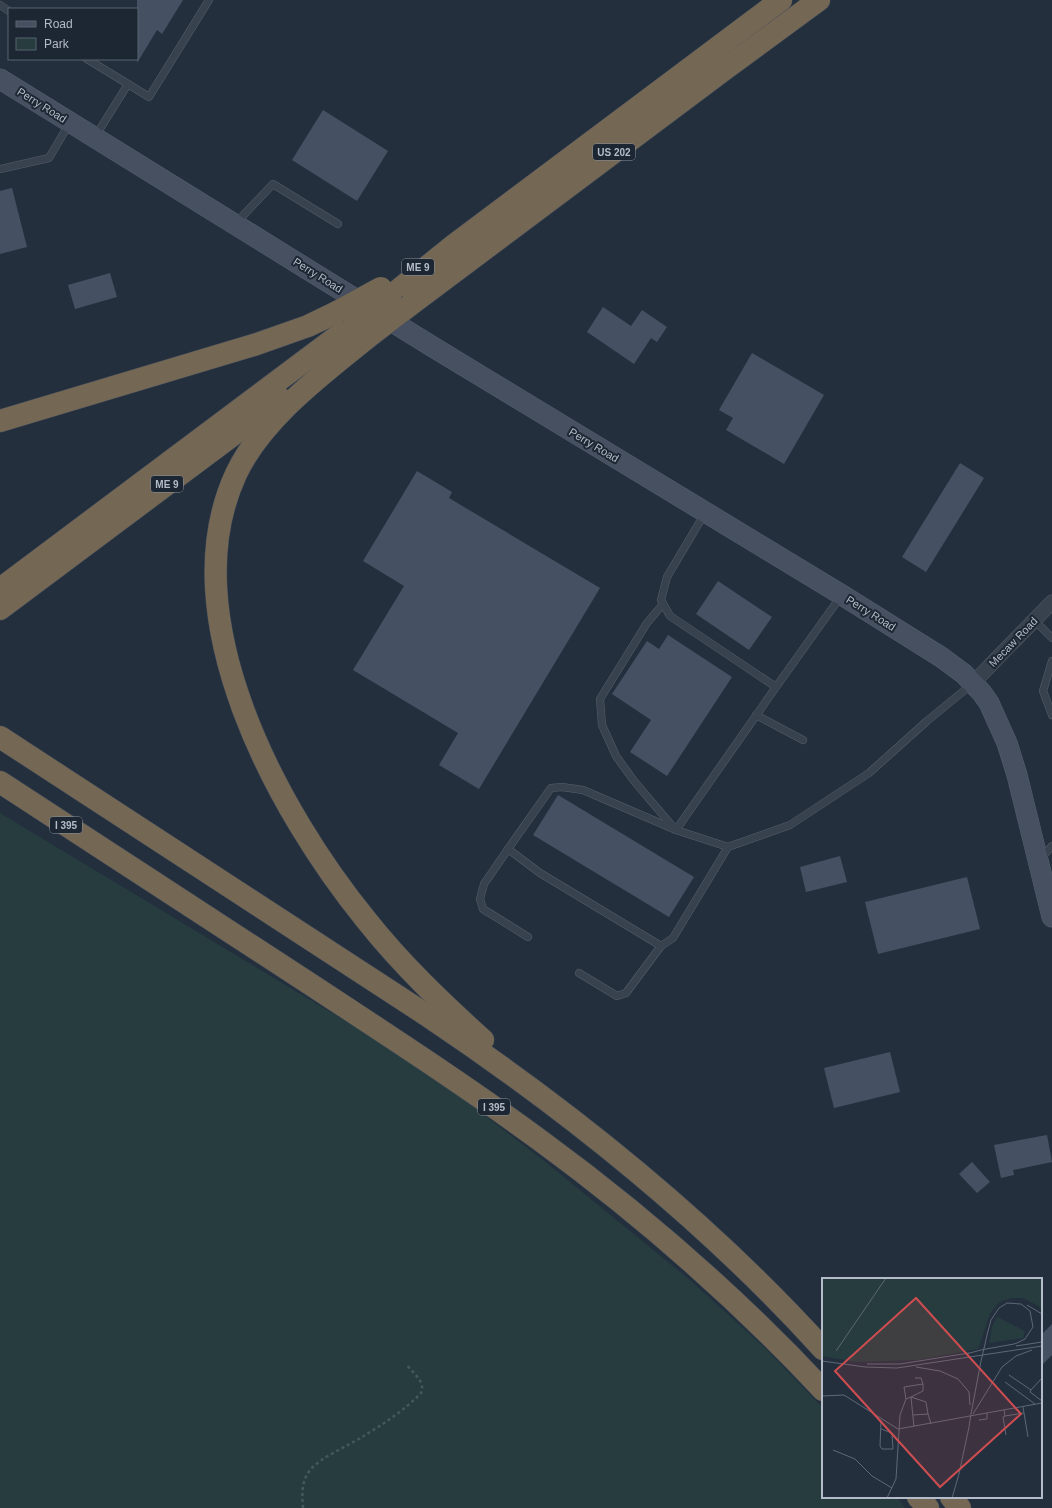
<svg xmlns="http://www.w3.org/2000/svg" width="1052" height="1508" font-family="Helvetica,sans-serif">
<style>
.green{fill:#263c3f}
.building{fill:#455162}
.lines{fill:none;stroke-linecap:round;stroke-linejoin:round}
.lane-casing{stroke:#565f6c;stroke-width:8}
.street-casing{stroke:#565f6c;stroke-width:15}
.secondary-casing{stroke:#565f6c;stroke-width:21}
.highway-casing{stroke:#434c59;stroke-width:23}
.path{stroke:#44595c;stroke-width:2.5;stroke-dasharray:3 3;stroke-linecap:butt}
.lane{stroke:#38414e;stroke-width:7}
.street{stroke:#38414e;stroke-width:14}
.secondary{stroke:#465061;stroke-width:20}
.highway{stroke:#746855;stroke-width:22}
.highway-bridge-casing{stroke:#434c59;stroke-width:23;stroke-linecap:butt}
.highway-bridge{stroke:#746855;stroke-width:22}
.labels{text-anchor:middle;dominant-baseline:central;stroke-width:4;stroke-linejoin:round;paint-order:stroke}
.shield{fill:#1d2633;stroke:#878f9c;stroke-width:1}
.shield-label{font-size:10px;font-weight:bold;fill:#b4bcc9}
.street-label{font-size:11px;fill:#b4bcc9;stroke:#1d2633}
.inset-road{fill:none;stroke:#5e6776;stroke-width:1}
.view{fill:#ce4d50;fill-opacity:0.15;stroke:#ce4d50;stroke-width:2}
.inset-edge{fill:none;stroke:#b4bcc9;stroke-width:2}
</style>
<rect width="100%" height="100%" fill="#242f3e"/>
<!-- green -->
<path class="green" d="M0,813L385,1045L450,1089L543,1160L690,1280L765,1348L823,1408V1497H897L905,1508H0Z"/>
<!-- building -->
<g class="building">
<path d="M137,0H183L162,34L157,30L137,63Z"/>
<path d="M323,110L388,151L357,201L292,160Z"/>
<path d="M12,188L27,247L0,254V191Z"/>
<path d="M110,273L117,297L75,309L68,285Z"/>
<path d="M603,307L631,326L642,310L667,327L657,342L651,338L634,364L587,332Z"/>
<path d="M752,353L824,395L784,464L726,430L733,418L719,410Z"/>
<path d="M960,463L984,478L926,572L902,557Z"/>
<path d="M417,471L452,492L449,498L600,588L479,789L439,765L458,733L353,670L404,586L363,561Z"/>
<path d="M718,581L772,617L749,650L696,614Z"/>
<path d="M668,635L732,677L667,776L630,752L651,720L612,694L647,641L659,649Z"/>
<path d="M558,795L694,877L669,917L533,835Z"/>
<path d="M840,856L847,882L806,892L800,867Z"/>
<path d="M967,877L980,929L878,954L865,902Z"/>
<path d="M890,1052L900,1092L834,1108L824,1068Z"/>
<path d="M1047,1135L1052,1162L1013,1170L1014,1175L1001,1178L994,1145Z"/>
<path d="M972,1162L990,1182L977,1193L959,1174Z"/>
<path d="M1052,1324V1355L1041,1366V1335Z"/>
</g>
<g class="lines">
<!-- lane casing -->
<g class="lane-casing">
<g id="lane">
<path d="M0,5L9,11"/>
<path d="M87,59L128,84L95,137"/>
<path d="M128,84L149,97L209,0"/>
<path d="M0,169L49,158L69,124"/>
<path d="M236,223L273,184L338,224"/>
<path d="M705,513L667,577L661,600L670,616L776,687"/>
<path d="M841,596L776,687L676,830L728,847L790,825L869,773L927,721L972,684"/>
<path d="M663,604L647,623L600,699L602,725L616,756L634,781L674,828"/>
<path d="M1034,620L1052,638"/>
<path d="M1052,661L1043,691L1052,715"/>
<path d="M756,715L803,740"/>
<path d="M676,830L583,790L562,787L551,788L508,849L540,873L661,946L673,938L728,847"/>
<path d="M508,849L484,884L480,899L483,909L528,937"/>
<path d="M1041,858L1052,846"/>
<path d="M579,973L617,996L626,993L661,946"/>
</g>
</g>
<!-- street casing -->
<g class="street-casing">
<path id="street" d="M973,683L1052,602"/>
</g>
<!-- secondary casing -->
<g class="secondary-casing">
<path id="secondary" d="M0,79L433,347L842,595L941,657L964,674L982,693L989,703L1007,743L1017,775L1052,917"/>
</g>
<!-- highway casing -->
<g class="highway-casing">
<g id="highway">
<path d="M392,295L454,245L781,0"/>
<path d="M410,305L725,69L819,0"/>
<path d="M372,334C325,372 262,418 236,474C170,616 278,812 367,921C402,965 442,1003 483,1040"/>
<path d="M0,421L257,344L308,326L337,312"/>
<path d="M0,589L355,323"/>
<path d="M0,609L281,399"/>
<path d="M0,737L428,1016C571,1112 707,1221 823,1349"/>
<path d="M0,782C102,849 205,915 307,982C386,1034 465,1085 541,1141C642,1215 738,1299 823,1390"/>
<path d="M918,1497L928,1508"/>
<path d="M951,1497L960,1508"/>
</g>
</g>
<!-- path -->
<path class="path" d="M303,1508C302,1494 301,1482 310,1470C321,1457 348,1446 362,1437C382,1425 405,1410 421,1393C426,1382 413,1373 406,1364"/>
<!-- lane -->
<use href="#lane" class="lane"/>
<!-- street -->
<use href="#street" class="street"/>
<!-- secondary -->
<use href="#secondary" class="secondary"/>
<!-- highway -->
<use href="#highway" class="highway"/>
<!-- highway-bridge casing -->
<g class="highway-bridge-casing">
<g id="highway-bridge">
<path d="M337,312L381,288"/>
<path d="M355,323L390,297"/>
<path d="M372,334L410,305"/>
</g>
</g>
<!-- highway-bridge -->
<use href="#highway-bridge" class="highway-bridge"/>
</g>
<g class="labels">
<!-- shield labels -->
<g class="shield">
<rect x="593" y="144" width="42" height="16" rx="3"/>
<rect x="402" y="259" width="32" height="16" rx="3"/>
<rect x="151" y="476" width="32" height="16" rx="3"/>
<rect x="50" y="817" width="32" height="16" rx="3"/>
<rect x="478" y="1099" width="32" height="16" rx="3"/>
</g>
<g class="shield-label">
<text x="614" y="152">US 202</text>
<text x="418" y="267">ME 9</text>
<text x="167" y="484">ME 9</text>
<text x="66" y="825">I 395</text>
<text x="494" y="1107">I 395</text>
</g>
<!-- street labels -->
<g class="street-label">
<text transform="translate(42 105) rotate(32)">Perry Road</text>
<text transform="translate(318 275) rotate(32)">Perry Road</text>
<text transform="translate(594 445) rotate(31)">Perry Road</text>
<text transform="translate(871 613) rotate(32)">Perry Road</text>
<text transform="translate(1013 642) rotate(-46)">Mecaw Road</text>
</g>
</g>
<!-- overview -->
<g transform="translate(822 1278)">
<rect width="220" height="220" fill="#242f3e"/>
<path d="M0,0H220V30L201,20H189L177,24L168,36L156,71L96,82L33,84L0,78ZM175,39L203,53L201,60L167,65L170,49Z" fill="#263c3f"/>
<path class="inset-road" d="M205,27L220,36M194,68L220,64M14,73L64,0M0,83L43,89L75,90L220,68M45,86H78L147,75M94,89L118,93L136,101L147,114L148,127M187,97L209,112L208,114L220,123M93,100H99L101,106M183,104L213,126M209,112L220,100M0,118L22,117L76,151L220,125M89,119L104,124L106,136M84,121L82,109L101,106V113L89,119M201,129L206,159M182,132L183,138L202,135M151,136L180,89L194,78L210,72M91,137L106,136L109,146M183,138L181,139L184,157M157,142L165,141V135M59,151L70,155L71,171H60L58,168L59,142M11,172L33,181L50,198L70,210M65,220L74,201L78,137L84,121L89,119L92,149M130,220L137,196L147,149L149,136L159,83L163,66L165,57L169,42L177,30L185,25L199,26L208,33L211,49L203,61L195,65L192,66L164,71L159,72L144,76"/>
<path class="view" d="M94,20L199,136L118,209L13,93Z"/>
<rect width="220" height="220" class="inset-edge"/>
</g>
<!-- legend -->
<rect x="8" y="8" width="130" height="52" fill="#1d2633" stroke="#59626f"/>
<rect x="16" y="21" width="20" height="6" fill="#465061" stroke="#59626f"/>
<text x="44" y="28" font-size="12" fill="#b4bcc9">Road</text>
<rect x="16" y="38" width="20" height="12" fill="#263c3f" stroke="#59626f"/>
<text x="44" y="48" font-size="12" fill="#b4bcc9">Park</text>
</svg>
